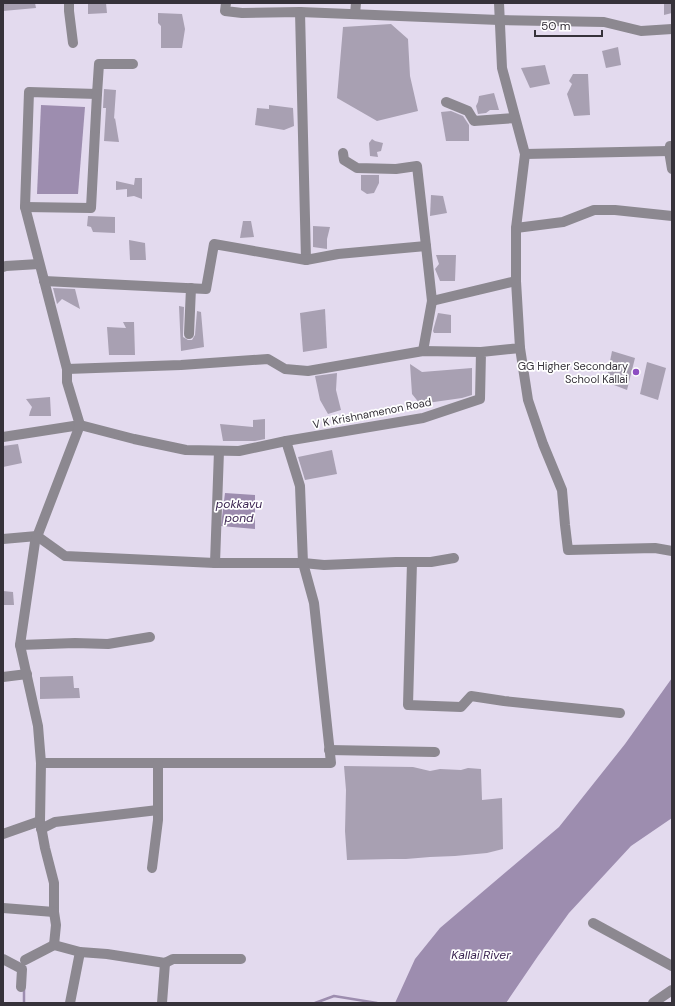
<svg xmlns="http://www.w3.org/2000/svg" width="675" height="1006" font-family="'DM Sans',sans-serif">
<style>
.water{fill:#9d8daf}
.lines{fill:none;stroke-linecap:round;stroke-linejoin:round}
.stream{stroke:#9d8daf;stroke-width:2.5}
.building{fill:#a8a0b2}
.minor{stroke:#8c8890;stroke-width:10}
.poi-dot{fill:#8d4dc2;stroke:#fff;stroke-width:1.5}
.labels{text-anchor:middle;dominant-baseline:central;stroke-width:3.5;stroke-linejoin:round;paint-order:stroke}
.poi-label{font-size:11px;fill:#36323a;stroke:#fff;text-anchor:end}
.street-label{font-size:11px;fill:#36323a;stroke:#fff}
.water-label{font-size:12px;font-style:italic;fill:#3b2451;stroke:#fff}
</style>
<rect width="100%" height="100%" fill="#e3daee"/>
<!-- water -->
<g class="water">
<path d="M41,105L85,107L78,194H37Z"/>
<path d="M225,493L255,495V529L221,526Z"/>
<path d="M672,678V818L631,846L569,913L538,956L506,1003H395L415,959L440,928L559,827L625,744Z"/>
</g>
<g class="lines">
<!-- stream -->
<g class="stream">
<path d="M24,1003V988"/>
<path d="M315,1003L334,996L377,1003"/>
</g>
</g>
<!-- building -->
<g class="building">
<path d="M3,3H35L36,8L3,11Z"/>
<path d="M88,3H106L107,13L88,14Z"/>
<path d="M664,3H672V13L664,15Z"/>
<path d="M158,13L182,14L185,29L182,48H161V26L158,23Z"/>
<path d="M391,24L408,39L410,76L418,111L377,121L337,98L343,27Z"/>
<path d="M618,47L621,65L606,68L602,51Z"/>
<path d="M545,65L550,84L530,88L521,68Z"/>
<path d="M573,74H588L590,115L574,116L567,94L572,84L569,81Z"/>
<path d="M104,89L116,90L114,119L115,118L119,142L104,141L106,108H103Z"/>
<path d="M494,93L499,110H490L486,113L478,114L476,106L478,102L479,96Z"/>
<path d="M269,105L293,108L294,126L284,130L255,125L257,108L269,109Z"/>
<path d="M451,111L463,116L469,125V141H446L441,112Z"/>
<path d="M372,139L375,141L383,143L381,151L377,152L378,157L370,156L369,143Z"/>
<path d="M361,175H379V183L374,193L367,194L361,190Z"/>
<path d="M135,178H142V199L134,196L127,197V189L116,190V181L134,185Z"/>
<path d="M431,195L443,196L447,213L430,216Z"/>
<path d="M88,216L115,217V233L93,232L91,227L87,226Z"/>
<path d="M243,221H251L254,237L240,238Z"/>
<path d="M313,226L330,227L327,239V249L313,247Z"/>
<path d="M129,240L145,243L146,260H130Z"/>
<path d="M436,255H456L455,281H440L435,269L439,264Z"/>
<path d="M53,288L75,289L80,309L62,299L57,304Z"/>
<path d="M179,306L184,307L183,334V337L188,340H192L195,335L197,311L201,312L204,347L181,351Z"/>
<path d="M325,309L327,348L303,352L300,313Z"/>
<path d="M438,313L451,315V333H434L433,331L434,327Z"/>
<path d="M123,322H134L135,355H109L107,327L126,328Z"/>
<path d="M612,351L635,358L627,390L606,382Z"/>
<path d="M647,362L666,368L658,400L640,394Z"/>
<path d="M410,364L422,372L472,368V395L462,398L420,404L412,394Z"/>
<path d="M337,373L336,390L341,410L328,414L320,400L315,376Z"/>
<path d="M50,397L51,416H29L30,412L32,407L26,399Z"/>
<path d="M265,419V439L255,441H223L220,424L253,427V420Z"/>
<path d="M18,444L22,463L3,467V446Z"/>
<path d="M332,450L337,474L305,480L298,457Z"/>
<path d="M3,591L13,592L14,605H3Z"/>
<path d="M73,676L74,688H79L80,698L40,699V677Z"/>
<path d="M344,766L413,767L430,771L440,769L461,770L468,768L481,769L482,800L502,798L503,849L487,853L455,856L430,857L406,859H391L347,860L345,831L346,790Z"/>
</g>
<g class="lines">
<!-- minor -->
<g class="minor">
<path d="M69,3V11L73,43"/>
<path d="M226,3L225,11L242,13L300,12L499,20L604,22L641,31L672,29"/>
<path d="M300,12L306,260"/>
<path d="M355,14L356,3"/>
<path d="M133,64H99L97,94L29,92L25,207L67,369L181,365L268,359L285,369L308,371L423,351L481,352"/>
<path d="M446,102L468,111L474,121L515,118"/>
<path d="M670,146L669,151L672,169"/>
<path d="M343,153L344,160L357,168L396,169L417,166L426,246"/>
<path d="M525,154L669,151"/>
<path d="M25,207L91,208L97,94"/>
<path d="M516,228L563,222L594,210H615L672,216"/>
<path d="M3,267L6,266L39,264"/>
<path d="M44,281L206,289L214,244L306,260L338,254L426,246L432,301L516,281"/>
<path d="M189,334L191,288"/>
<path d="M520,348L528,400L543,444L562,490L565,525L568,550L655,548L672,551"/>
<path d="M423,351L432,301"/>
<path d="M3,437L80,425L134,439L186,450L239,451L286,441L423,418L480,399L481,352L520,348L516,281V228L525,154L502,68L499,3"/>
<path d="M219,451L215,563H303L324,565L396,562H431L454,558"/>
<path d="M3,539L37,536L65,556L215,563"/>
<path d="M412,562L408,705L461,707L471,696L504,701L620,713"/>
<path d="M20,645L75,643L108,644L150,637"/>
<path d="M3,677L27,674"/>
<path d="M329,750L435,752"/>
<path d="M41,763H331L314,603L303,563L300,486L286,441"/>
<path d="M40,821L45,848L54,883V912L56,925L54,945"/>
<path d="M41,829L55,822L158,810"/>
<path d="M3,834L40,821L41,763L38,726L20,645L35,542L80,425L67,382V369"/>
<path d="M152,868L158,820V763"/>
<path d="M3,908L54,912"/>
<path d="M593,923L672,966"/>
<path d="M3,959L22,969L21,987"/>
<path d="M25,960L54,945L80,952L107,954L165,963L173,959H241"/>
<path d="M70,1003L80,952"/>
<path d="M162,1003L165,963"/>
<path d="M653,1003L672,990"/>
</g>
</g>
<!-- markers -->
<circle class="poi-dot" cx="636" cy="372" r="4"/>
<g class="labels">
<!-- poi labels -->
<g class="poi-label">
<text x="628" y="366">GG Higher Secondary<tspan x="628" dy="13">School Kallai</tspan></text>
</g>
<!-- street labels -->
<g class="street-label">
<text transform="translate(372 413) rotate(-11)">V K Krishnamenon Road</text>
</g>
<!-- water labels -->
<g class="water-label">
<text x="239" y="504">pokkavu<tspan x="239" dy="14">pond</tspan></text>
<text x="481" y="955">Kallai River</text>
</g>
</g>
<!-- border -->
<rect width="675" height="1006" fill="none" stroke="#36323a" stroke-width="8"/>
<!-- scale -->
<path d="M535 30v6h67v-6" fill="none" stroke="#36323a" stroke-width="2"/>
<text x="541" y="30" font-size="12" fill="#36323a" stroke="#ffffff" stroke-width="3" paint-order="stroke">50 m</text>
</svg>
